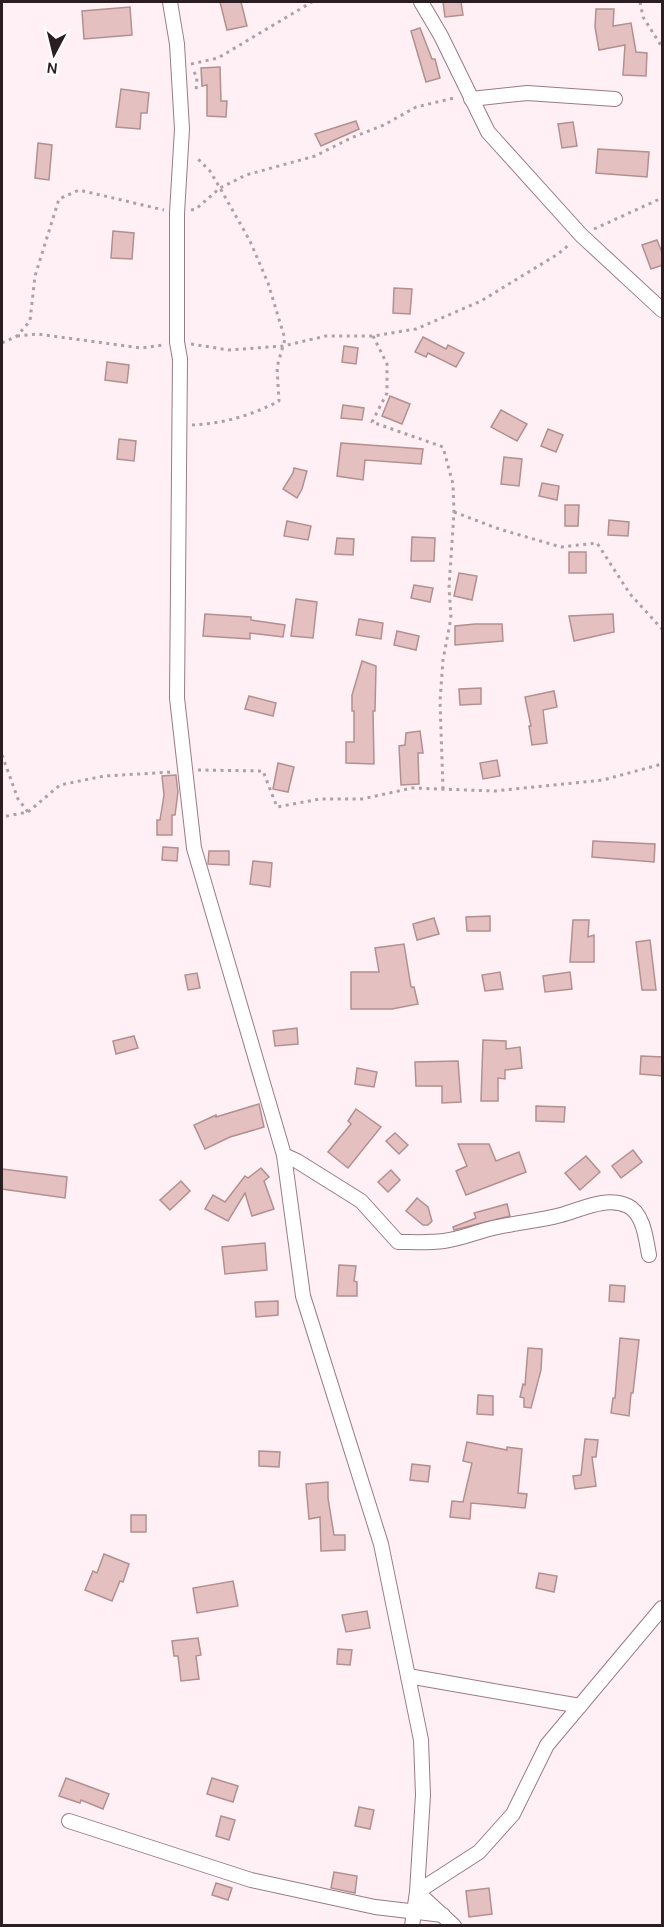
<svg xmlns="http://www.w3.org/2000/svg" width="664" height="1927" font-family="Karla,sans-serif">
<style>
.building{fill:#e5c0c0;stroke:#b38f90;stroke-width:1.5}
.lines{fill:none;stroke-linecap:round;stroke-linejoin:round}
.minor-casing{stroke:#9a7a87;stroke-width:16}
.path{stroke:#aea0a5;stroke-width:3;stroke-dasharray:3 4.5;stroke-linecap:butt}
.minor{stroke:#fff;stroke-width:14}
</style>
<rect width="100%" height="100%" fill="#fff0f5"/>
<!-- building -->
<g class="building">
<path d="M220,2H241L247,26L227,30Z"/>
<path d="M443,2H461L463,15L445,17Z"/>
<path d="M130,7L132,35L84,39L82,11Z"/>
<path d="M596,9H614L613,26L631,23L636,52L647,53L646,76L623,75L625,45L599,50L595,27Z"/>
<path d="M420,28L432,59H435L440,78L426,82L411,31Z"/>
<path d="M220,67L221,101H227L226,117L207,116V85L202,86L201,68Z"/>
<path d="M121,89L149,93L147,113H141L140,129L116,127Z"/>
<path d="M356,121L359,129L321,146L315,134Z"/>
<path d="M573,122L577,146L562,148L558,124Z"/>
<path d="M38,143L52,145L49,180L35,178Z"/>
<path d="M598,149L649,152L647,177L596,173Z"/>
<path d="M113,231L134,233L132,259L111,258Z"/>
<path d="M657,240L663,255V265L651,269L642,245Z"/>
<path d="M394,288L412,289L410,314L393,313Z"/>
<path d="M423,337L446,349L448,345L464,353L456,367L428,353L426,357L415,352Z"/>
<path d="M344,346L358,348L356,364L342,362Z"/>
<path d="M107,362L129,365L127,383L105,380Z"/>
<path d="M390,396L410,404L402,424L382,416Z"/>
<path d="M343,405L364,408L362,420L341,418Z"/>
<path d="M501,410L527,424L517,441L491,427Z"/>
<path d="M548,429L563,435L556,452L541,446Z"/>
<path d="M119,439L136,441L134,461L117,459Z"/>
<path d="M341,443L423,449L421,464L365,460L363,480L337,476Z"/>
<path d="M504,457L522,459L519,486L501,484Z"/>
<path d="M294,468L307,471L302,489L297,498L283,489L293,473Z"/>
<path d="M542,483L559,486L557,500L539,496Z"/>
<path d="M565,505H579L578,526H565Z"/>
<path d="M609,520L629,522L628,536L608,535Z"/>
<path d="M287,521L311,526L308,540L284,536Z"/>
<path d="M412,537L435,538L434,561H411Z"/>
<path d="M337,538L354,539L353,555L335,554Z"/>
<rect x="569" y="552" width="17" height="21"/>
<path d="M459,573L477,576L472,600L454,596Z"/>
<path d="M414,585L433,588L430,602L411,598Z"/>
<path d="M296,599L317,602L313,638L291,636Z"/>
<path d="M205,614L251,617V620L285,625L283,637L250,633V639L203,636Z"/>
<path d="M613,614L614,632L574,641L569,616Z"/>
<path d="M359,619L383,623L381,639L356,635Z"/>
<path d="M475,624H502L503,641L455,645V626Z"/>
<path d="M397,631L419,636L416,650L394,645Z"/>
<path d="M362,661L376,666L375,711H373L374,764L346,763V742H354V711H352V695Z"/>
<path d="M481,688V704L460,705L459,689Z"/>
<path d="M554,691L557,707L543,710L547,743L532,745L529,726H531L525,697Z"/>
<path d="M249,696L276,703L273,716L245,709Z"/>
<path d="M420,731L423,753H418L419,784L401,785L399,746L405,745L406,733Z"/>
<path d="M497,760L500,776L483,779L480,763Z"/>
<path d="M278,763L294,767L288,792L273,789Z"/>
<path d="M176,775L178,792L175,815H172V835H157V820H160L164,795L162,776Z"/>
<path d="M593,841L655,844L654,862L592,857Z"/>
<path d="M163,847L178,848L177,861L162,860Z"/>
<path d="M209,851H229V865L208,864Z"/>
<path d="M253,861L272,863L270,887L250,884Z"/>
<path d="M490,916V931H467L466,917Z"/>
<path d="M434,918L439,934L417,940L413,924Z"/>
<path d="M573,920H589L588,937L594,935V962H570Z"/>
<path d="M650,940L656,990H642L636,942Z"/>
<path d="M404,944L411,987H414L418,1004L392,1009H351V972H379L375,948Z"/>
<path d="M500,972L503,989L485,991L482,975Z"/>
<path d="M570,972L572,989L545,992L543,976Z"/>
<path d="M197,973L200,988L188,990L185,975Z"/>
<path d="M297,1028L298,1044L275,1046L273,1031Z"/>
<path d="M134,1036L138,1048L116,1054L113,1041Z"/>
<path d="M483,1040L506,1041V1049L520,1047L522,1068L505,1070V1079L498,1078V1101H481Z"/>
<path d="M641,1056L663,1057V1076L640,1074Z"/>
<path d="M458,1061L461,1102L442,1103V1086H416L415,1062Z"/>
<path d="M357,1068L377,1072L374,1087L355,1084Z"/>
<path d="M259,1104L264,1127L230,1137L205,1149L194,1125L216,1115V1117Z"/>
<path d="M536,1106L565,1107L564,1122L536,1121Z"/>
<path d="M356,1109L381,1127L348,1168L328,1152L351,1124L348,1121Z"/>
<path d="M395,1133L408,1145L399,1154L386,1141Z"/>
<path d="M458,1144H489L496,1161L519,1152L526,1172L466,1195L456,1171L467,1166Z"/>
<path d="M633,1150L642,1162L621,1178L612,1166Z"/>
<path d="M586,1156L600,1172L580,1190L565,1173Z"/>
<path d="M261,1168L269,1177L264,1181L274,1209L252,1216L245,1193L228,1221L205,1209L213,1195L225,1202L245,1176L248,1178Z"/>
<path d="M2,1169L67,1177L65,1198L2,1189Z"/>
<path d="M391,1170L400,1180L388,1192L378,1182Z"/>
<path d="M181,1181L190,1191L170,1210L160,1200Z"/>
<path d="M417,1198L428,1207L432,1221L428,1225H423L406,1211Z"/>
<path d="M507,1204L510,1216L454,1230L453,1227L476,1218L474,1213Z"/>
<path d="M265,1243L267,1270L225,1274L222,1247Z"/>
<path d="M339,1265L356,1266L354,1281L357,1282V1296H337Z"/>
<path d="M610,1285L625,1286L624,1302L609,1301Z"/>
<path d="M278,1301V1315L256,1317L255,1302Z"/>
<path d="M620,1338L639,1340L633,1393H631L629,1416L611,1413L613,1398H615Z"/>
<path d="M528,1348L542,1349L541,1370L531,1408L524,1407V1398L520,1397L523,1384L525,1385Z"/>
<path d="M478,1395L493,1396V1415L477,1414Z"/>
<path d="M585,1439L598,1440L596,1457H592L596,1486L575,1489L573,1476L581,1475Z"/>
<path d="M467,1442L507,1450V1447L522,1449L518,1493L527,1494L525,1508L471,1503L470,1519L450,1517L452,1501L463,1502L472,1463L463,1461Z"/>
<path d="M259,1451L280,1452L279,1467L259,1466Z"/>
<path d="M412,1464L430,1466L428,1482L410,1480Z"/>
<path d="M328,1482V1498L334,1535H345V1550L321,1551L320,1517L309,1519L306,1484Z"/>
<rect x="131" y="1515" width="15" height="17"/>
<path d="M104,1554L129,1564L123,1582L120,1581L112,1601L85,1590L93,1571L97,1573Z"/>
<path d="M539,1573L557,1576L554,1592L536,1588Z"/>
<path d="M233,1581L238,1606L197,1613L193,1588Z"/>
<path d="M367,1611L370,1628L346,1632L342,1615Z"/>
<path d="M198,1638L201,1655L196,1656L199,1679L181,1681L178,1656H174L172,1641Z"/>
<path d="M338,1649L352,1650L350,1665L337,1664Z"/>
<path d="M66,1778L109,1794L103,1809L81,1800L80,1803L59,1796Z"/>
<path d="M212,1778L238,1786L233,1802L207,1794Z"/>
<path d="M359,1807L374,1810L370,1829L355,1826Z"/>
<path d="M221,1816L235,1820L229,1840L216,1836Z"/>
<path d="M334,1872L357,1876L355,1893L331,1888Z"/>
<path d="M216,1883L232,1888L228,1900L212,1895Z"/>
<path d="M489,1888L492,1914L469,1917L466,1891Z"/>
</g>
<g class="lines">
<!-- minor casing -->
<g class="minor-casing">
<g id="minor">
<path d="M170,2L177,44L182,129L177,213V342L180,359L177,698L194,848L284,1155L303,1296L381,1544L421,1740L423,1795L417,1892L412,1926"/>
<path d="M421,2L441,36L488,132L581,235L662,310"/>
<path d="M471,99L527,93L615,99"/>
<path d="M284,1155L297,1161L361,1201L398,1242C413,1242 429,1243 444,1241C460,1239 474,1233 489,1229C513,1223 538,1221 561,1215C583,1209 606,1196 628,1206C644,1214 646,1240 649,1255"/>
<path d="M408,1676L580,1706"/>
<path d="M69,1821L251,1880L375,1907L443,1915"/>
<path d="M417,1892L479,1852L513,1814L547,1745L662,1608"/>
<path d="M417,1892L454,1926"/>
</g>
</g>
<!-- path -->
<g class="path">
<path d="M640,2L643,17L662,47"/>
<path d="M191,64L218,58L312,2"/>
<path d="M194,72L197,77L196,92"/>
<path d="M191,210L196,209L220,188L246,175L315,156L351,138L384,125L416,107L454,98"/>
<path d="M594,229L662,198"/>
<path d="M17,336L37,334L141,348L164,345"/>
<path d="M373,336L387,364V393L372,422L443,447L453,484L454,512L449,587L451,618L443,660L440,701L443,789"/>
<path d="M2,343L17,336L30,321L35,276L59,199L79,190L164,210"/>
<path d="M191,344L229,350L283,346L326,336H373L416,329L481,301L558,254L570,244"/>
<path d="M192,425C222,424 253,415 279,401L277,367L285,339L268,283L250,241L220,188L210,171L196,157"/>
<path d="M454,512L499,529L561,547L597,543L630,594L662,629"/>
<path d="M2,755L18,799L28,812L2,817"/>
<path d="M198,770L263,771L277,807L320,799H362L412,788L495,791L603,780L662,764"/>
<path d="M28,812L60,785L104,776L173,772"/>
</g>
<!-- minor -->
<use href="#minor" class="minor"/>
</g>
<!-- border -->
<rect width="664" height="1927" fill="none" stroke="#2b1e23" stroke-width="6"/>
<!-- north arrow -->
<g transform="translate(54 54) rotate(187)" stroke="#ffffff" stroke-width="4.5" paint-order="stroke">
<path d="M0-4.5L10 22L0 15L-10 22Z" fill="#2b1e23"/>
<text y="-9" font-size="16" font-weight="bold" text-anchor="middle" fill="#2b1e23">N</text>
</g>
</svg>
